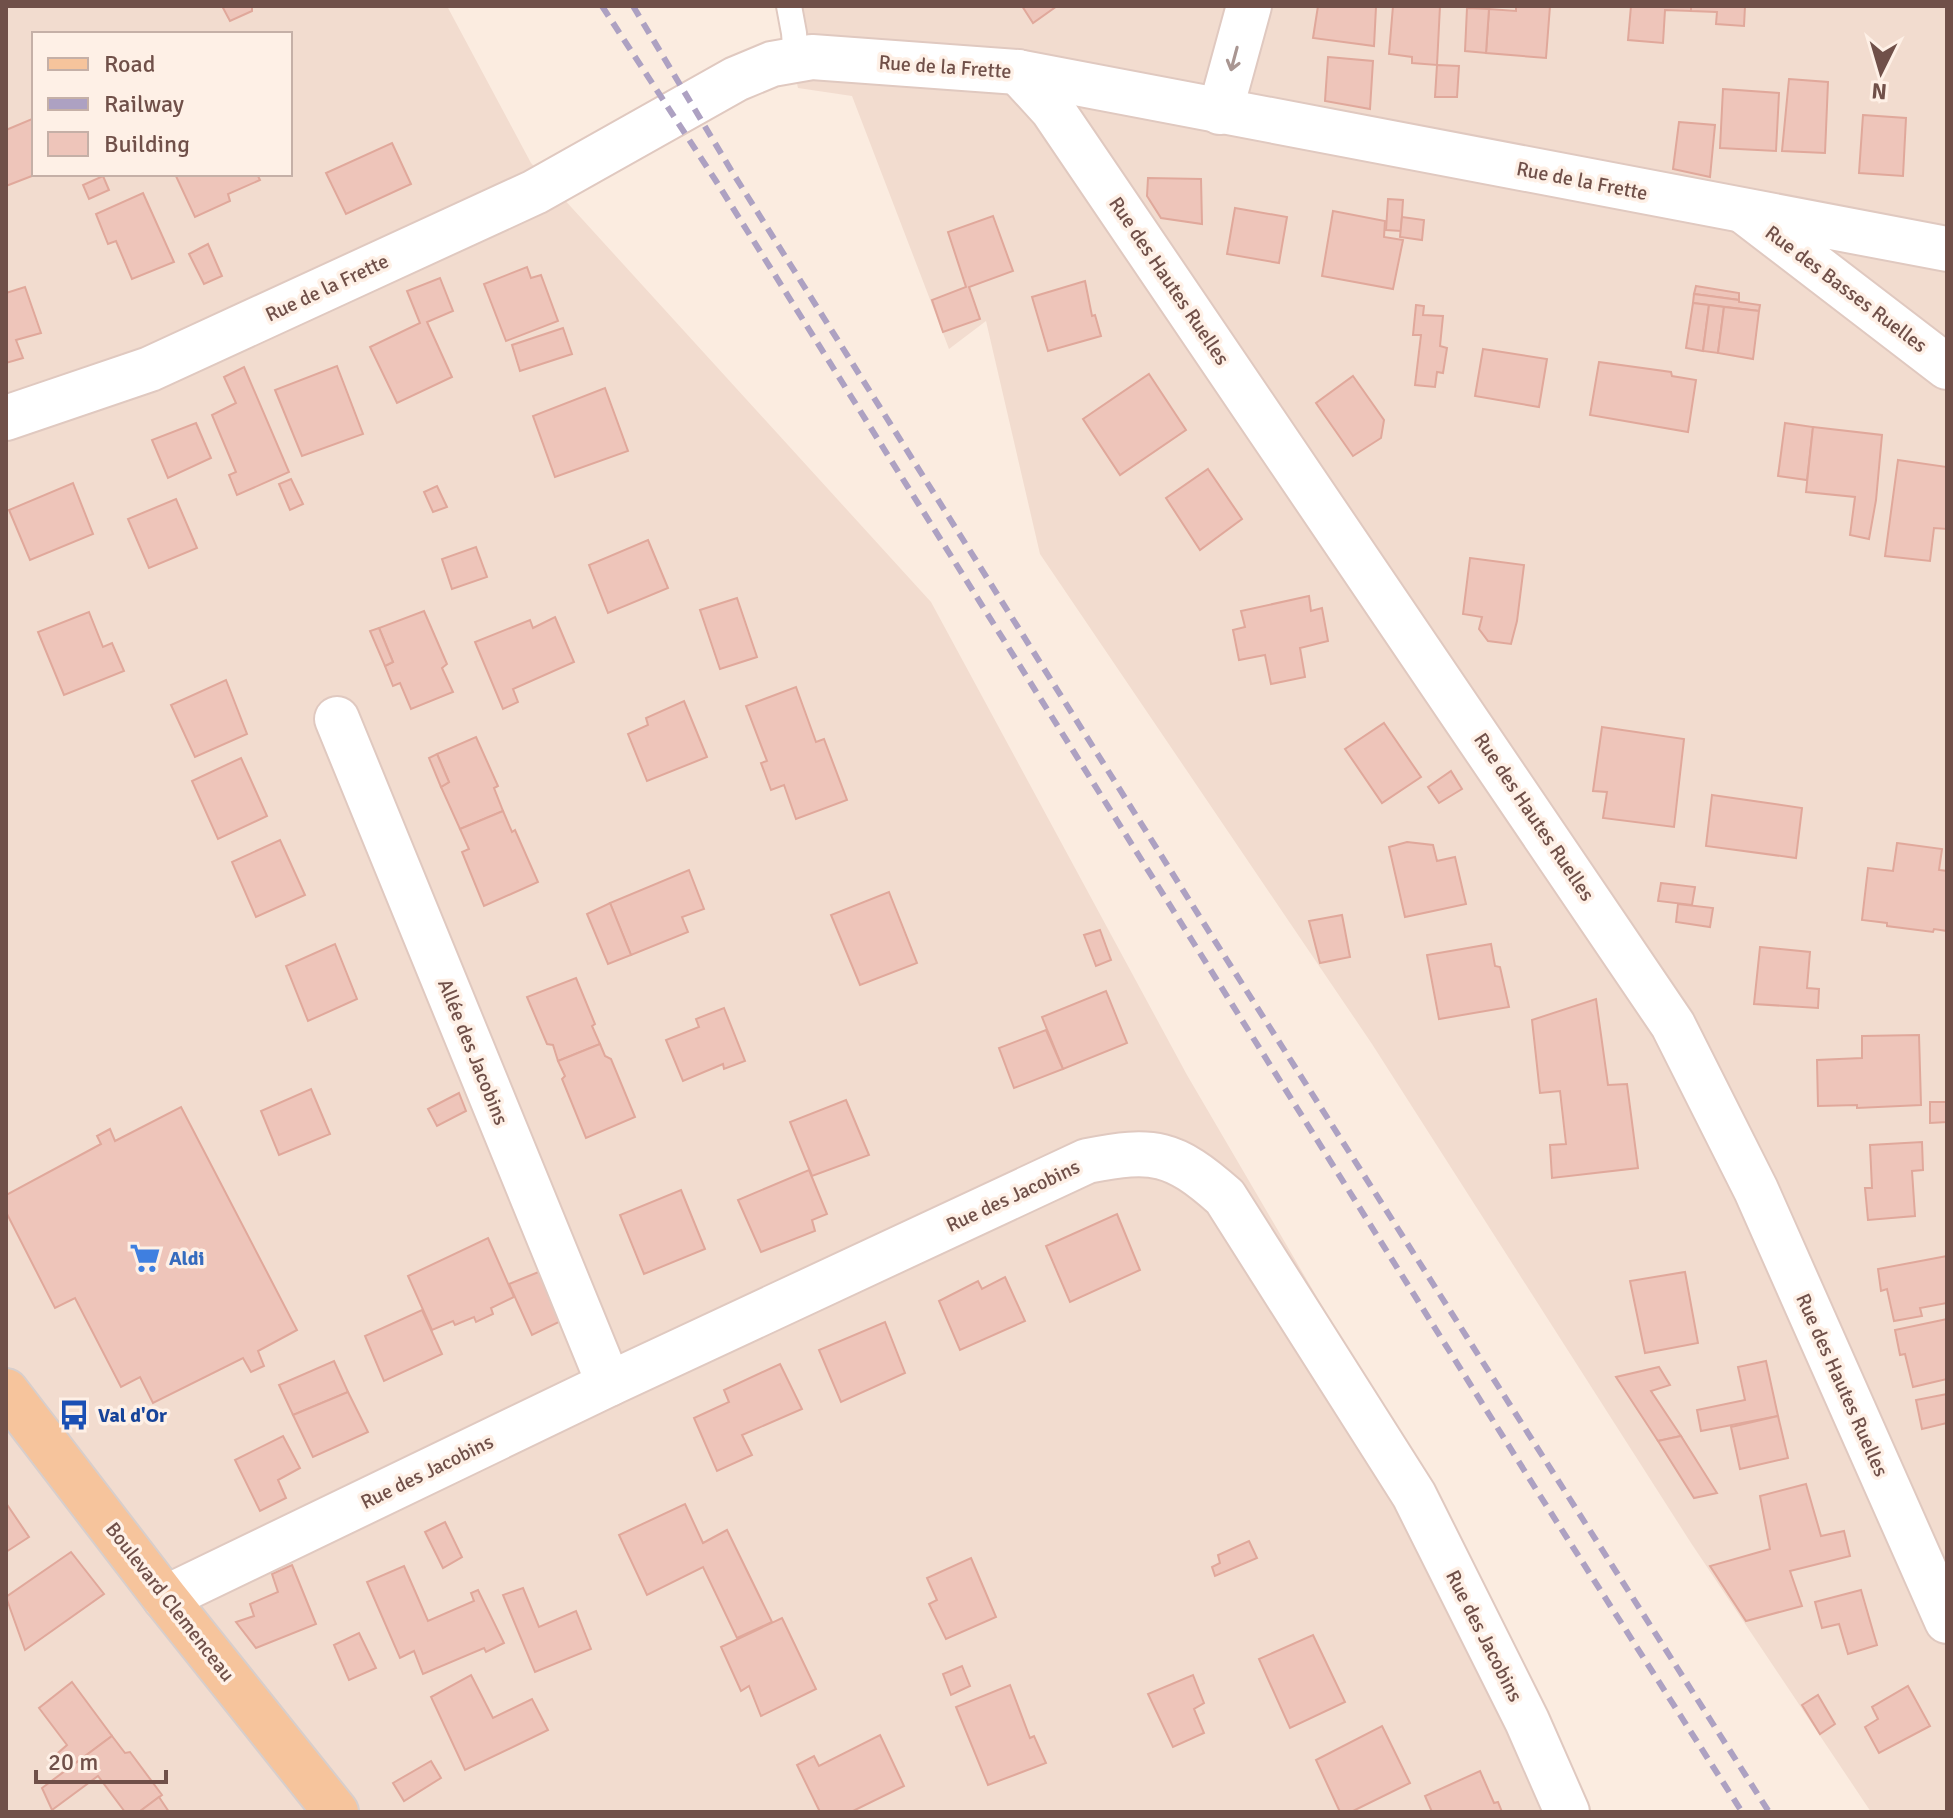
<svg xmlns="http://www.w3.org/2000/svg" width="1953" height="1818" font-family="Signika,sans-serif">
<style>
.residential{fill:#f2dccf;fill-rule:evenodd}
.building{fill:#eec5ba;stroke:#e0a89b;stroke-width:2}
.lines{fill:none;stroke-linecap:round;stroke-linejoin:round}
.service-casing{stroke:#e0c9c0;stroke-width:28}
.minor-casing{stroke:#e0c9c0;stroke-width:48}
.tertiary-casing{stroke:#e0c9c0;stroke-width:48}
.primary-casing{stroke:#d7cecc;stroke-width:48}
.service{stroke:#fff;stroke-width:24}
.minor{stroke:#fff;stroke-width:44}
.tertiary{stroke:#fff;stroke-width:44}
.primary{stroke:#f6c49c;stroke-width:44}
.rail{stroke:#ada1c2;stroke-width:6;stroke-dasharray:12 8;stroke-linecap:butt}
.oneway{stroke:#a99692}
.labels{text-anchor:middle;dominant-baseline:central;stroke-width:7;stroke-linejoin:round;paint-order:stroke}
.street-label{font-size:20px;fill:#705049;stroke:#fef0e6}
.shop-label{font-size:20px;font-weight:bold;fill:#366cbe;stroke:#fef0e6;text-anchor:start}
.transit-label{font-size:20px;font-weight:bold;fill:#164399;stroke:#fef0e6;text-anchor:start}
</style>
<rect width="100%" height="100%" fill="#fbece0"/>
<!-- residential -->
<g class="residential">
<path d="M6,6H447L531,163L931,602L1187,1075L1455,1533L1550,1720L1592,1812H6ZM34,34H290V174H34Z"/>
<path d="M778,6H1947V1812H1871L1691,1543L1372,1044L1040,554L986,321L949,349L852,96L798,88Z"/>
</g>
<!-- building -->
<g class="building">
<path d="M222,6H252V11L230,21Z"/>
<path d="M1022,6H1057L1033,23Z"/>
<path d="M1318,6L1376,7L1374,46L1313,38Z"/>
<path d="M1393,6H1440L1437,65L1412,63V57L1389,54Z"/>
<path d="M1516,6H1550L1546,58L1486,53L1489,9L1516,11Z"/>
<path d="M1631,6H1691V11L1665,10L1663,43L1628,40Z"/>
<path d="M1691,6H1745L1744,26L1716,24L1717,12L1691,11Z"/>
<path d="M1467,8L1489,9L1486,53L1465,51Z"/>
<path d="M1328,57L1373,61L1370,109L1325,101Z"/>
<path d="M1437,65L1459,66L1457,97H1435Z"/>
<path d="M1789,79L1828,82L1825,153L1782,151Z"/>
<path d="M1723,89L1779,93L1776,151L1720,148Z"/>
<path d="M1863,115L1906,118L1903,176L1859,173Z"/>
<path d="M32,119L34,125V174H37L6,186V130Z"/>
<path d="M1679,122L1715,125L1710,177L1673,169Z"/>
<path d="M392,143L411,184L346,214L326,173Z"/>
<path d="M175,174H257L260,180L228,194L230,201L195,217Z"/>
<path d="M103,176L109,190L89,199L83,185Z"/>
<path d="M1148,178L1201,179L1202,224L1161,218L1147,196Z"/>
<path d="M143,193L174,262L132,279L116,241L108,244L96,214Z"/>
<path d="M1388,199L1403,200L1401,231L1386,230Z"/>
<path d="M1235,208L1287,217L1279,263L1227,254Z"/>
<path d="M1333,211L1385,221L1384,237L1403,240L1393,289L1322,276Z"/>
<path d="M993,216L1013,271L969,287L980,319L943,332L932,300L966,287L948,232Z"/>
<path d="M1402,217L1424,220L1422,240L1400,237Z"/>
<path d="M208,244L222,276L204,284L189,254Z"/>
<path d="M527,267L531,278L541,275L558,321L506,341L484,284Z"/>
<path d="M440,278L453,311L427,322L452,377L397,403L370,347L420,323L407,291Z"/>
<path d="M1085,281L1092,316L1095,315L1101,336L1048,351L1032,297Z"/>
<path d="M1696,286L1739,293V300L1694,294Z"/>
<path d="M25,287L41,333L16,340L23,358L6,363V293Z"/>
<path d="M1694,294L1739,300V302L1760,305L1759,311L1693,303Z"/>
<path d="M1693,303L1709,305L1703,351L1686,348Z"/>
<path d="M1416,305L1424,306L1423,315L1443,316L1440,346L1447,348L1443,373L1437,372L1435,387L1415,385L1421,335H1413Z"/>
<path d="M1709,305L1724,307L1718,353L1703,351Z"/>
<path d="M1724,307L1759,311L1753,359L1718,353Z"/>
<path d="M563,328L572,354L520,371L512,345Z"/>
<path d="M1483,349L1547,359L1539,407L1475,396Z"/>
<path d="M1599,362L1671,372L1672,376L1696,380L1688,432L1590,415Z"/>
<path d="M337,366L363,434L302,456L275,390Z"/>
<path d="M244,367L289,472L237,495L229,475L236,472L212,415L236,403L224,377Z"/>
<path d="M1149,374L1186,430L1120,475L1083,419Z"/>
<path d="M1353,376L1384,420L1381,438L1353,456L1316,403Z"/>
<path d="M605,388L628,451L555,477L533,416Z"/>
<path d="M196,423L211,458L168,478L152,440Z"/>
<path d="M1785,423L1813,427L1807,480L1778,476Z"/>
<path d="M1813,427L1882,435L1876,500L1869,539L1850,535L1855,497L1806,492Z"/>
<path d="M1898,460L1947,467V529L1934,528L1930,561L1885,556Z"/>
<path d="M1208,469L1242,519L1200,550L1166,498Z"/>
<path d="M291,479L303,504L290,510L279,484Z"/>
<path d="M73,483L93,534L30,560L9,510Z"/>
<path d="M437,486L447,507L433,512L424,492Z"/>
<path d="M176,499L197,548L149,568L128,519Z"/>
<path d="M648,540L668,588L608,613L589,565Z"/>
<path d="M476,547L487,577L452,589L442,559Z"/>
<path d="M1470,558L1524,565L1517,621L1511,644L1488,641L1479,629L1482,617L1463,614Z"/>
<path d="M1309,596L1311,611L1322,608L1328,641L1300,648L1305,677L1271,684L1265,655L1239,660L1233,630L1245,627L1241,611Z"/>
<path d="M737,598L757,657L720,669L700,610Z"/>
<path d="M424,611L447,664L442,668L453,692L411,709L400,683L393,686L385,666L393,662L379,628Z"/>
<path d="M89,612L103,647L112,643L124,671L64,695L38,632Z"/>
<path d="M555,617L574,662L513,689L518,702L503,709L475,642L530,620L533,628Z"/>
<path d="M379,628L393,662L385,666L370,631Z"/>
<path d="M226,680L247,734L195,757L171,705Z"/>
<path d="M796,687L816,742L824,739L847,800L796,819L784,785L771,790L761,763L767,761L746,706Z"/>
<path d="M684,701L707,757L647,781L628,734L648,725L646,718Z"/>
<path d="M1384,723L1421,777L1382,803L1345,749Z"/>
<path d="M1602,727L1684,739L1674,827L1603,818L1607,792L1593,791Z"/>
<path d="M476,737L498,786L494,788L503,811L460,829L441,787L449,782L437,754Z"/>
<path d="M437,754L449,782L441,787L429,758Z"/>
<path d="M241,758L267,816L218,839L192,781Z"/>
<path d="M1451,771L1462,789L1439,803L1428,787Z"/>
<path d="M1712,795L1802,808L1796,858L1706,846Z"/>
<path d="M503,811L512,832L515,830L538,882L484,906L462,852L469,849L460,829Z"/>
<path d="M280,840L305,895L256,917L232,862Z"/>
<path d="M1407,842L1433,845L1437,861L1455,857L1466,904L1405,917L1389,847Z"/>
<path d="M1897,843L1942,849L1939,870L1947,871V931L1934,929L1933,932L1887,926V923L1862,920L1868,868L1893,871Z"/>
<path d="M689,870L704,909L682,917L688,932L631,955L610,903Z"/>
<path d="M1661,883L1695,887L1692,905L1658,901Z"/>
<path d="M889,892L917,963L860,985L831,915Z"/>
<path d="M610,903L631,955L608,964L587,914Z"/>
<path d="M1678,904L1713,908L1710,927L1676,922Z"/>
<path d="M1342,915L1350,957L1320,963L1309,921Z"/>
<path d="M1100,930L1111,960L1096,966L1084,935Z"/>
<path d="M335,944L357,999L308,1021L286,966Z"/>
<path d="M1491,944L1495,966L1500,967L1509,1007L1439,1019L1427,955Z"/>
<path d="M1760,947L1810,952L1807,988L1819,989L1818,1008L1754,1004Z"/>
<path d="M576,978L595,1024L592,1026L600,1044L558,1061L553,1045L547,1044L527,997Z"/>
<path d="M1106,991L1127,1043L1063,1069L1042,1017Z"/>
<path d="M1596,999L1608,1085L1627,1084L1638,1168L1552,1178L1550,1145L1566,1144L1560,1091L1540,1093L1532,1020Z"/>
<path d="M724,1008L745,1061L724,1069L723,1064L683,1081L666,1040L699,1027L696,1019Z"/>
<path d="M1046,1030L1063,1069L1014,1088L999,1048Z"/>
<path d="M1919,1035L1921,1105L1857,1108V1105L1818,1106L1817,1060L1862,1058V1036Z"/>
<path d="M600,1044L605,1056L611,1059L635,1117L586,1138L562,1079L565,1076L558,1061Z"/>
<path d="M311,1089L330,1134L279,1155L261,1111Z"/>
<path d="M459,1093L466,1111L437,1126L428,1109Z"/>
<path d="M846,1100L869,1155L812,1176L790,1122Z"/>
<path d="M1930,1102H1947V1122L1930,1123Z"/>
<path d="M181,1107L297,1330L258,1351L264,1366L251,1372L243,1358L153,1403L140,1377L121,1387L75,1298L55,1308L6,1212V1195L101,1144L97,1136L110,1129L115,1141Z"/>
<path d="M1922,1142L1923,1170L1912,1171L1915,1216L1868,1220L1865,1188H1872L1870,1145Z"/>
<path d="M809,1170L827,1214L812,1220L815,1231L761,1252L738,1200Z"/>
<path d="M681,1190L705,1249L644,1274L620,1215Z"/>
<path d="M1117,1214L1140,1270L1070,1302L1046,1246Z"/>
<path d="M488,1238L514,1297L491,1308L493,1314L476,1322L474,1317L455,1325L453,1321L432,1330L408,1276Z"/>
<path d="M1947,1256V1303L1920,1308L1922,1316L1894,1321L1887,1289L1881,1291L1878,1269Z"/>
<path d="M541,1271L563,1320L532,1335L509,1284Z"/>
<path d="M1685,1272L1698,1343L1645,1353L1630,1281Z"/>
<path d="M1005,1277L1025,1321L960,1350L939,1301L978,1281L982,1289Z"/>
<path d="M422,1310L442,1354L384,1381L365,1336Z"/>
<path d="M1947,1319V1379L1913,1387L1905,1354L1900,1355L1895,1330Z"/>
<path d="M885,1322L905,1373L841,1402L819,1350Z"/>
<path d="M334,1361L348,1392L293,1415L279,1385Z"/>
<path d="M1766,1361L1778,1416L1701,1431L1697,1410L1745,1400L1738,1367Z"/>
<path d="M780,1364L802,1409L742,1435L752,1455L717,1471L694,1418L729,1402L724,1390Z"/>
<path d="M1659,1367L1670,1385L1651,1391L1681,1436L1658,1441L1616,1377Z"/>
<path d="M348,1392L368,1432L313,1457L293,1415Z"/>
<path d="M1947,1394V1423L1922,1429L1916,1400Z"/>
<path d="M1778,1416L1788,1458L1740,1469L1731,1427Z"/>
<path d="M283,1436L300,1468L278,1480L286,1498L260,1511L235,1460Z"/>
<path d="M1681,1436L1717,1493L1694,1498L1658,1441Z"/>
<path d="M1806,1484L1821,1536L1844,1531L1850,1556L1790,1571L1802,1606L1746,1621L1710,1566L1770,1549L1760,1496Z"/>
<path d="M6,1503L29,1537L6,1552Z"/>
<path d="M685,1504L703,1543L727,1530L772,1622L737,1638L703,1567L647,1595L619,1535Z"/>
<path d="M445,1522L462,1557L443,1568L425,1532Z"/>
<path d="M1249,1541L1257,1558L1215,1576L1212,1567L1220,1563L1218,1555Z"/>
<path d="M71,1552L104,1594L25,1650L6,1597Z"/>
<path d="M971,1558L996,1617L946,1639L929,1604L937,1600L927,1578Z"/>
<path d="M292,1565L316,1624L256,1648L236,1622L254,1616L250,1604L278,1592L272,1574Z"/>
<path d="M404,1566L428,1621L474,1601L471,1593L478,1590L504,1643L486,1652L484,1648L423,1674L414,1651L400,1658L367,1582Z"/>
<path d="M523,1588L539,1627L576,1611L591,1649L535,1672L503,1595Z"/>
<path d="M1861,1590L1877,1645L1848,1654L1839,1624L1822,1628L1815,1602Z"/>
<path d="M782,1618L816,1689L761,1716L749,1686L741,1691L721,1647Z"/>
<path d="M359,1633L376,1668L349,1680L334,1645Z"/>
<path d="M1313,1635L1345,1702L1290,1728L1259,1659Z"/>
<path d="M962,1666L970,1686L951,1695L943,1674Z"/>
<path d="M471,1675L493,1718L532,1699L548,1730L465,1770L431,1697Z"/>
<path d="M1193,1675L1204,1703L1194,1709L1204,1733L1173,1747L1148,1694Z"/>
<path d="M72,1682L112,1736L69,1768L58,1753L67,1745L39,1708Z"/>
<path d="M1010,1685L1030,1738L1034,1736L1046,1763L988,1785L956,1707Z"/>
<path d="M1908,1686L1930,1726L1879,1753L1865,1727L1878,1719L1872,1707Z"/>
<path d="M1818,1695L1835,1724L1820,1734L1802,1705Z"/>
<path d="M1382,1726L1410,1783L1351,1812H1340L1316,1760Z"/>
<path d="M880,1735L904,1786L851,1812H820L797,1765L814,1756L819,1766Z"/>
<path d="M112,1736L125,1753L130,1752L162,1795L139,1812H125L98,1776L52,1810L42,1788Z"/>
<path d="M431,1761L441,1778L404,1801L393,1783Z"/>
<path d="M1480,1771L1494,1803L1498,1802L1502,1812H1432L1425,1796Z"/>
<path d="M159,1797L169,1812H139Z"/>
</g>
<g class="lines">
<!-- service casing -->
<g class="service-casing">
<path id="service" d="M789,6L794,33L796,60"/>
</g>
<!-- minor casing -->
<g class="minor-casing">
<g id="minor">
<path d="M1018,72L1052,109L1673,1025L1756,1190L1947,1621"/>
<path d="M1220,112L1249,6"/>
<path d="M1745,212L1947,367"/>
<path d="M337,719L609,1384"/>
<path d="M165,1598L609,1384L1087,1161C1154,1148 1173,1151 1225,1197L1414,1495L1527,1721L1567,1812"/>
</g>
</g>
<!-- tertiary casing -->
<g class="tertiary-casing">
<path id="tertiary" d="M6,418L150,369L535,192L736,79L772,64L812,57L1018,72L1947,249"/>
</g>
<!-- primary casing -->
<g class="primary-casing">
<path id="primary" d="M6,1391L165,1598L336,1812"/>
</g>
<!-- service -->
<use href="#service" class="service"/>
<!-- minor -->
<use href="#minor" class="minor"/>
<!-- tertiary -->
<use href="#tertiary" class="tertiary"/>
<!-- primary -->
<use href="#primary" class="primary"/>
<!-- rail -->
<g class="rail">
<path d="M602,6L716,181L1539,1494L1742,1812"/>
<path d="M633,6L731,170L1213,938L1769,1812"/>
</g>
</g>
<!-- one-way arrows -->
<defs><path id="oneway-shaft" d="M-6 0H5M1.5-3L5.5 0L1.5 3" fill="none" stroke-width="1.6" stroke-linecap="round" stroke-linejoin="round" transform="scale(2)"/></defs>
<use class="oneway" href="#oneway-shaft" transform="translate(1234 59) rotate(105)"/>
<!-- icons -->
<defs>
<g id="supermarket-bare" transform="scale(2.4)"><path d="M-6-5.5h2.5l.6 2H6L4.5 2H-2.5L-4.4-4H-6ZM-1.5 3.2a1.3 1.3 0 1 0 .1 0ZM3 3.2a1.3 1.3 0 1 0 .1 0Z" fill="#3f7fe0" stroke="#fef0e6" stroke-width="2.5" paint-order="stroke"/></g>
<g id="bus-bare" transform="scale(2.4)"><path d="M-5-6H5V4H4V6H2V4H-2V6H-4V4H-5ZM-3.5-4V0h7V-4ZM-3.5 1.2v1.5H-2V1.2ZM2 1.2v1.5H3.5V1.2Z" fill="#1a4fb4" stroke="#fef0e6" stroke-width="2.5" paint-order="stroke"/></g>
</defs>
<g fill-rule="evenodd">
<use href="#supermarket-bare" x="145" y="1258"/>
<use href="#bus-bare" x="74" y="1415"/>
</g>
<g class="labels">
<!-- street labels -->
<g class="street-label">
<text transform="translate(945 67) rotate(4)">Rue de la Frette</text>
<text transform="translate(1582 181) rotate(11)">Rue de la Frette</text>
<text transform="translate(1169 281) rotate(56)">Rue des Hautes Ruelles</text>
<text transform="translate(327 288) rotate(-25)">Rue de la Frette</text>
<text transform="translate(1846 289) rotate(37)">Rue des Basses Ruelles</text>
<text transform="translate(1534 817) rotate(56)">Rue des Hautes Ruelles</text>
<text transform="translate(473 1052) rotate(68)">Allée des Jacobins</text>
<text transform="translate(1013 1196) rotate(-25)">Rue des Jacobins</text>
<text transform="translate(1842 1385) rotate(66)">Rue des Hautes Ruelles</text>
<text transform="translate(427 1472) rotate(-26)">Rue des Jacobins</text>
<text transform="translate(170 1602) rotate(52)">Boulevard Clemenceau</text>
<text transform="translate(1484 1636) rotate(63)">Rue des Jacobins</text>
</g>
<!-- shop labels -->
<g class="shop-label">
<text x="169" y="1258">Aldi</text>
</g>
<!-- transit labels -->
<g class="transit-label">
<text x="98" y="1415">Val d'Or</text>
</g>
</g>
<!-- border -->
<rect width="1953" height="1818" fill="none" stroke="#705049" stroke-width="16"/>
<!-- legend -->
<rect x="32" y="32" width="260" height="144" fill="#fef0e6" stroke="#c5b0a7" stroke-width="2"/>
<rect x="48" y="58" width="40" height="12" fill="#f6c49c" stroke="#c5b0a7" stroke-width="2"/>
<text x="104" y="72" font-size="24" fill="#705049">Road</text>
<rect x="48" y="98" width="40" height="12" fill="#ada1c2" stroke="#c5b0a7" stroke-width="2"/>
<text x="104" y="112" font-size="24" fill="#705049">Railway</text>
<rect x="48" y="132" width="40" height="24" fill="#eec5ba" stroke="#c5b0a7" stroke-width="2"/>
<text x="104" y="152" font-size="24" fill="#705049">Building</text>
<!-- north arrow -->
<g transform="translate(1881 72) rotate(185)" stroke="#fef0e6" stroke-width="6" paint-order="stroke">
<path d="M0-6L14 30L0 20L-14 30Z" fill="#705049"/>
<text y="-12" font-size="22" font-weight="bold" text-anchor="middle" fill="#705049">N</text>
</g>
<!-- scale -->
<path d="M36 1770v12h130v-12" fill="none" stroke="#705049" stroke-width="4"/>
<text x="48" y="1770" font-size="24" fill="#705049" stroke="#fef0e6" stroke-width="6" paint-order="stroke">20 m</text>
</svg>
